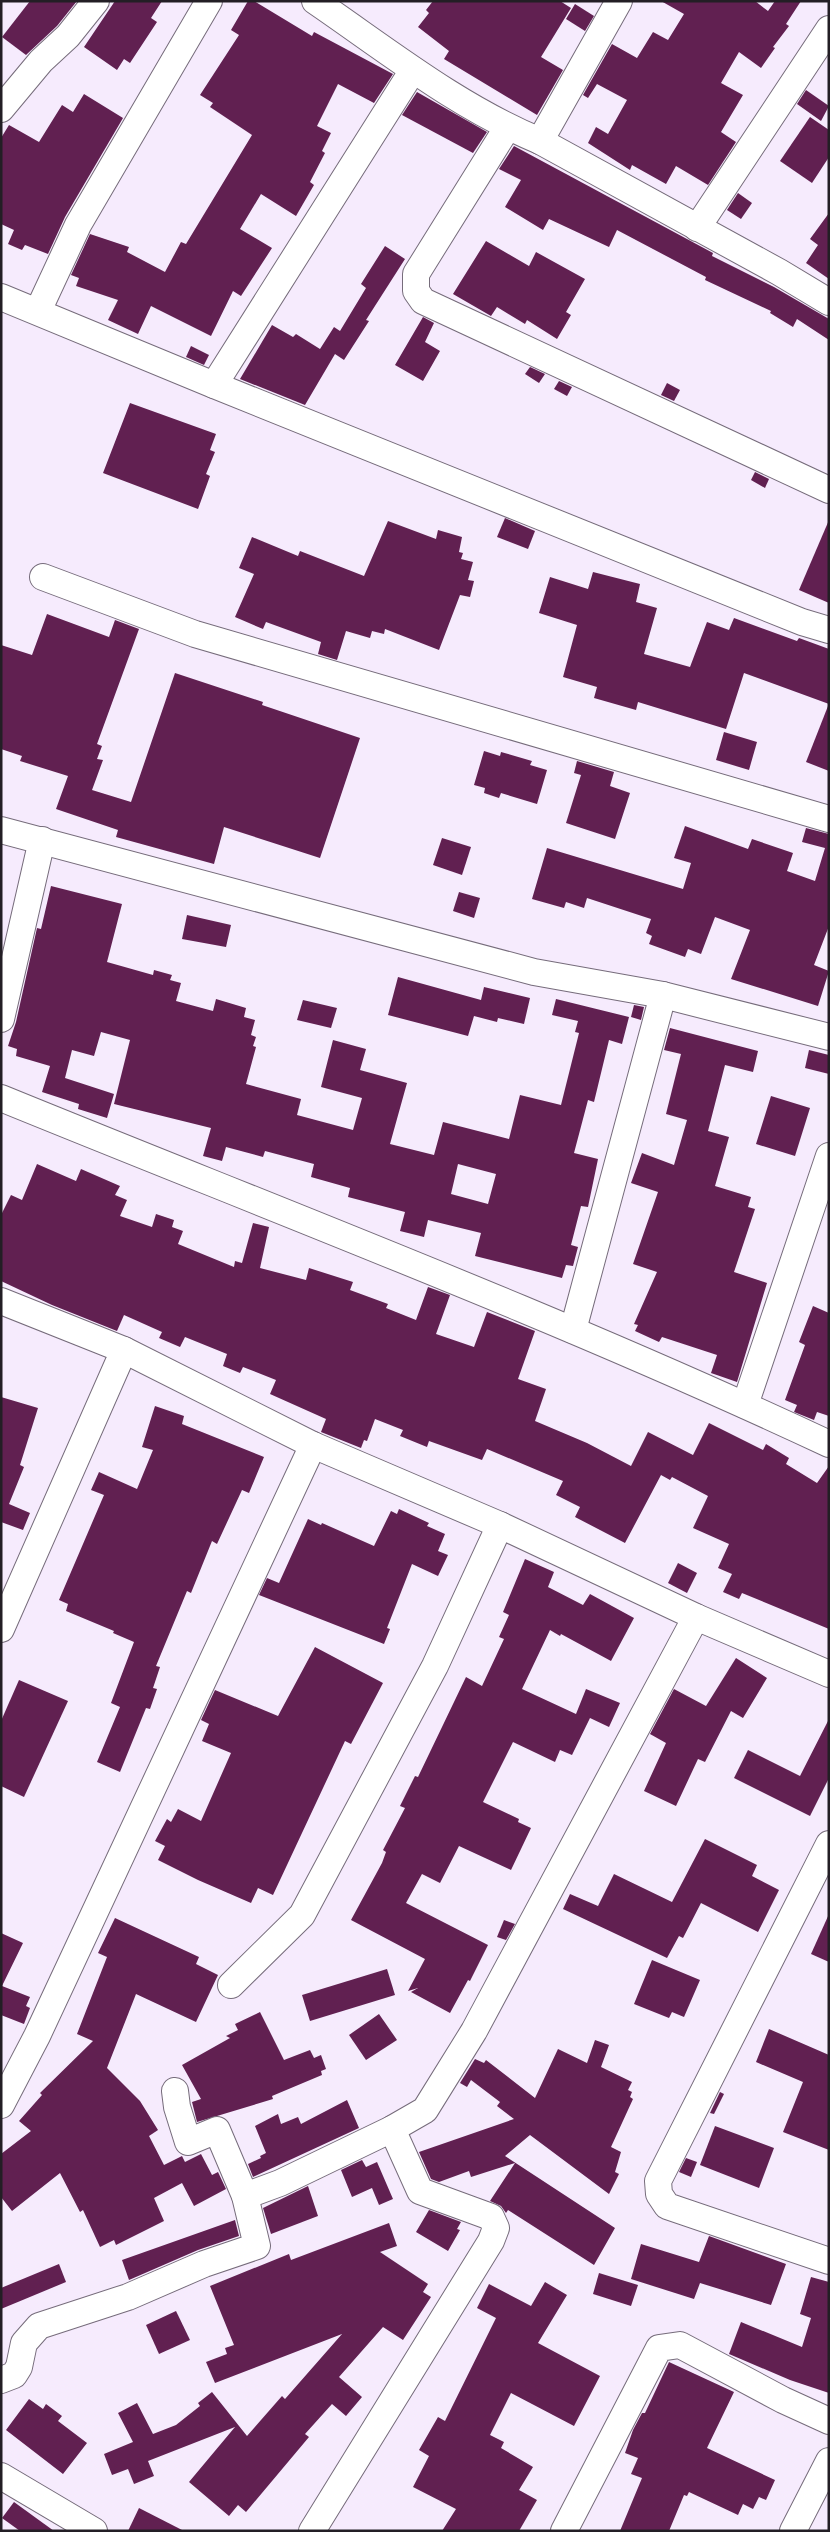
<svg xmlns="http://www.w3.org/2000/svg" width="830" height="2532" font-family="'Titillium Web',sans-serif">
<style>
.building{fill:#612051;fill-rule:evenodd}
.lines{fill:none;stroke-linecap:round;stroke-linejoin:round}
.minor-casing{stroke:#766c7b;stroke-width:28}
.minor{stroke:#fff;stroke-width:26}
</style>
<rect width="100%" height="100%" fill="#f6ebfd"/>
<!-- building -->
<g class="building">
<path d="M30,1H77L57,26L26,55L2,37Z"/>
<path d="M115,1H162L151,18L157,22L130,63L124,59L117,70L84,47Z"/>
<path d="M248,1H254L312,36L314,32L393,74L374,103L338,84L317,126L331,133L322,151L325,153L310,182L314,185L296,216L261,194L240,229L272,248L241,296L233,291L211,336L151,306L138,334L108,320L118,300L76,286L79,278L71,275L90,234L129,247L127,252L165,272L181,242L186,244L252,135L210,107L213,103L200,95L239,35L231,30Z"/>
<path d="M433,1H560L571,8L541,57L563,70L537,115L444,59L449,51L418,27L429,13L426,10Z"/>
<path d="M661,1H755L768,11L775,1H801L786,24L789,26L773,47L775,48L761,68L739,52L721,83L743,95L721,132L736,142L708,185L676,166L666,184L632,165L630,170L588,143L596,127L608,134L627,100L597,84L588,98L583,95L612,44L637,58L653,32L668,40L684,14Z"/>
<path d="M575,4L594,16L585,31L566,19Z"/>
<path d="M806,90L829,106L821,121L797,104Z"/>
<path d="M417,92L487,132L473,153L402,115Z"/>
<path d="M84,94L123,118L65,217L48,254L25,245L22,250L8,244L14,230L1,224V138L9,125L39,142L62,105L73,112Z"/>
<path d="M810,117L829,130V157L812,183L780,161Z"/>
<path d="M514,146L713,253L712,256L774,287L829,319V340L797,319L793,327L770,313L771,311L705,280L706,277L617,230L609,247L549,219L543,230L505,207L521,180L499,169Z"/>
<path d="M738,193L752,203L741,219L727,210Z"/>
<path d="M829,213V279L806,263L818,245L810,239Z"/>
<path d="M486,241L529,266L536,252L585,279L566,312L571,315L557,339L527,320L525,324L497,307L491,316L453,294Z"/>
<path d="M385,246L405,259L366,320L369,321L344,360L335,354L305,405L240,379L272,325L293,337L296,334L320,349L334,327L340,331L366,288L361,284Z"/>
<path d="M423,317L434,323L425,342L440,351L423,381L395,365Z"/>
<path d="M191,346L209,355L204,365L186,357Z"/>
<path d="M530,367L545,374L539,383L525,374Z"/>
<path d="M559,381L572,387L567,396L554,389Z"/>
<path d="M667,383L680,390L674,401L661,395Z"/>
<path d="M130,403L216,434L210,450L215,452L206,474L210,476L198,509L103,473Z"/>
<path d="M755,472L769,479L765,488L751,480Z"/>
<path d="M505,518L535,531L528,549L497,537Z"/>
<path d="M829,520V603L799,590Z"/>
<path d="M388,521L436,539L438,530L462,537L459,552L463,553L461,559L473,562L468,580L474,581L470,597L460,595L439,650L385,629L384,634L372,631L370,638L346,631L337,660L318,654L321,642L266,622L263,629L235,617L254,574L239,568L252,537L298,556L300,551L364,576Z"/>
<path d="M593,572L640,584L636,602L657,608L644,654L690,667L707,622L729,630L734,618L797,641L799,638L829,649V704L744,673L726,729L638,702L636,710L594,698L597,687L563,677L577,625L539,613L550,577L588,589Z"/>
<path d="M47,614L109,637L115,620L139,629L97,744L102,746L97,759L103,760L92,790L131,802L175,673L263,702L262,705L360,738L320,858L224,827L214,864L116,837L118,830L56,809L68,776L20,761L22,756L1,749V645L32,655Z"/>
<path d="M828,706H829V771L806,762Z"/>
<path d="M724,732L757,742L749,770L716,760Z"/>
<path d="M484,751L500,756L501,752L532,761L530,765L547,770L537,804L501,793L499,798L484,793L485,788L474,785Z"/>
<path d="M577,761L614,772L610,786L630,793L615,839L566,823L581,775L574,773Z"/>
<path d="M685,826L748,849L752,839L793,853L787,871L815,881L825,848L802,842L806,828L829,834V926L814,965L829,971L818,1006L731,979L750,930L715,917L701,954L688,949L685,957L649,944L652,936L646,933L651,919L587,898L584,908L566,902L564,908L532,899L547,848L683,889L691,863L674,858Z"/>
<path d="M442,838L471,847L462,875L433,865Z"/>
<path d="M51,886L122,904L107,962L153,975L154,970L172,975L170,980L181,983L176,1001L213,1011L216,999L246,1008L244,1017L255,1020L251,1035L256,1037L253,1046L256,1047L246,1084L301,1099L297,1115L353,1130L362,1098L321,1087L333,1040L366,1049L360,1070L407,1083L390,1144L434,1155L443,1122L509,1139L520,1095L561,1105L579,1033L575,1032L578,1021L552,1015L556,999L629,1017L622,1044L609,1040L594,1102L588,1100L574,1153L598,1159L588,1207L581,1206L571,1245L578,1247L573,1266L566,1265L562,1278L475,1256L481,1233L428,1220L424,1237L400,1231L405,1212L348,1197L350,1188L311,1177L314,1164L265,1151L263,1157L226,1147L222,1161L203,1156L211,1128L114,1104L130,1040L101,1032L94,1056L72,1050L65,1078L114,1094L107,1118L78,1109L79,1104L42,1092L50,1066L16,1056L17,1049L8,1046L16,1022L37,928L41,929ZM458,1164L496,1174L488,1204L451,1194Z"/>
<path d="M459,892L480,898L474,918L453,911Z"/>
<path d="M187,915L231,925L226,947L182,939Z"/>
<path d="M398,977L481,1000L484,987L530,998L524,1024L498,1018L497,1022L474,1016L468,1036L388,1015Z"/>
<path d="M303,1000L337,1008L331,1028L297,1020Z"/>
<path d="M634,1005L644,1007L641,1020L631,1017Z"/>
<path d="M670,1028L758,1051L753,1072L725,1065L708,1131L729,1137L715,1186L751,1197L748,1207L755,1209L734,1272L767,1283L737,1382L711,1373L717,1355L662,1337L659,1342L635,1331L638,1325L634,1324L657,1272L633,1264L658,1192L631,1183L642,1153L674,1165L687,1120L666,1114L681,1054L664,1050Z"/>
<path d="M809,1050L829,1055V1074L805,1068Z"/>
<path d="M771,1096L810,1108L795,1156L756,1144Z"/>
<path d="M37,1164L76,1181L81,1169L120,1186L115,1195L127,1200L120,1216L152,1227L156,1214L174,1220L172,1227L183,1231L178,1244L234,1267L235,1261L242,1263L253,1223L269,1227L260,1268L306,1280L309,1268L353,1282L350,1290L388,1304L386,1308L416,1320L428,1287L450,1295L436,1334L474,1347L487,1312L535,1331L518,1379L546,1389L535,1421L587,1443L631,1466L648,1432L693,1455L709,1423L763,1450L766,1444L789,1458L786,1464L817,1483L829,1466V1629L742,1593L739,1599L723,1592L732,1574L718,1568L729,1544L693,1528L708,1496L672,1477L670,1480L661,1475L625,1543L575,1517L580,1507L556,1495L563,1481L487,1449L482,1460L429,1441L427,1447L400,1436L403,1430L375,1419L367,1441L364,1440L361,1448L321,1432L326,1419L270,1394L276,1380L243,1367L240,1373L223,1366L227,1354L185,1337L180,1347L159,1338L162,1332L124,1315L117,1331L52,1305L1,1281V1215L11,1195L22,1200Z"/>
<path d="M813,1306L829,1313V1416L817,1412L814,1420L794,1412L797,1405L785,1400L805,1345L799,1342Z"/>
<path d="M1,1397L38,1408L20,1465L24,1467L9,1504L30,1513L23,1530L1,1522Z"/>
<path d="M155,1406L184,1416L182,1424L264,1457L249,1493L242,1490L217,1544L212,1541L191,1593L187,1591L156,1666L160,1667L153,1688L157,1689L150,1709L146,1708L120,1772L97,1762L120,1707L111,1703L134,1642L113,1633L114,1631L66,1611L68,1604L59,1600L104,1495L91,1490L99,1472L137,1489L153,1450L142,1447Z"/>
<path d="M399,1509L429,1523L427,1526L445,1534L438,1551L448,1555L438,1576L412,1564L387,1628L390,1629L384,1644L259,1595L267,1578L279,1583L308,1519L321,1525L322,1523L374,1546L391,1511L397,1514Z"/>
<path d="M525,1559L554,1572L548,1587L583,1605L590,1594L634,1618L611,1661L561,1634L560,1636L550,1630L522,1689L576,1714L586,1689L620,1703L609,1727L590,1718L572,1755L560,1750L555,1762L513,1742L483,1802L519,1819L518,1822L531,1828L511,1870L459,1846L440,1883L422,1874L406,1903L488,1945L470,1981L468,1980L450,2013L411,1992L418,1988L408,1991L425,1959L351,1920L382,1863L386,1852L383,1850L405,1808L400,1806L415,1776L418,1777L466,1677L482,1686L504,1639L499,1637L509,1615L503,1612Z"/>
<path d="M678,1563L697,1573L687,1593L668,1583Z"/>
<path d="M315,1647L383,1683L351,1744L345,1741L273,1895L258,1888L251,1903L198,1880L158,1860L165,1846L155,1841L167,1819L171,1822L178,1809L201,1821L231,1753L202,1741L209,1724L201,1720L215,1690L278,1716Z"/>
<path d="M736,1658L767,1678L743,1718L731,1711L705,1762L698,1759L676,1806L644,1791L666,1743L650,1734L674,1689L706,1706Z"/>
<path d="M19,1680L68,1701L24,1797L1,1786V1721Z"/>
<path d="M829,1719V1778L810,1816L734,1778L748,1750L800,1776Z"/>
<path d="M705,1839L757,1865L752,1876L779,1890L758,1932L701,1903L683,1938L679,1936L667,1958L563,1909L570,1894L598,1906L614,1874L672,1902Z"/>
<path d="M829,1914V1962L811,1954Z"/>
<path d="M115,1918L199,1957L196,1964L218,1975L196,2022L136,1994L107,2068L140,2101L158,2130L149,2136L164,2165L182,2156L185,2162L201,2154L212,2175L218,2172L226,2189L194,2206L182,2183L154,2198L164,2221L116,2245L114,2240L100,2247L83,2210L80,2212L60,2173L12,2211L1,2197V2154L31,2131L19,2121L42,2095L40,2093L93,2041L77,2034L107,1957L98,1953Z"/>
<path d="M504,1920L515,1924L506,1940L497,1937Z"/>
<path d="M1,1933L23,1943L2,1986L30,1997L26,2006L30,2008L24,2024L1,2015Z"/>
<path d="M652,1960L700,1980L684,2017L672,2012L669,2018L634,2004Z"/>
<path d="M387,1969L395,1995L310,2021L302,1995Z"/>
<path d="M260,2012L284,2060L310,2050L314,2058L321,2055L326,2069L321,2071L322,2075L272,2096L273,2099L197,2122L192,2102L201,2099L182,2065L230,2038L226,2036L238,2030L235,2024Z"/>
<path d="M379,2014L397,2040L366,2060L349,2035Z"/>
<path d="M769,2029L829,2055V2150L783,2132L803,2082L756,2062Z"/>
<path d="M595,2040L609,2045L601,2067L632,2082L628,2090L632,2092L630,2097L633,2099L611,2147L621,2152L615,2172L619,2174L609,2194L530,2135L505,2156L615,2228L594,2265L508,2210L506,2213L501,2206L490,2201L515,2163L471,2177L469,2171L439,2182L431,2179L419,2152L514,2119L497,2106L500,2102L471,2080L467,2087L460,2083L475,2059L484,2063L486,2060L535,2098L558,2049L587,2063Z"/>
<path d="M720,2092L724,2094L714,2114L710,2113Z"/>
<path d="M347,2100L359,2128L253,2177L248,2164L261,2158L260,2156L266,2153L255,2126L278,2114L281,2124L298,2117L301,2124Z"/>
<path d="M715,2126L774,2148L759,2188L700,2165Z"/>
<path d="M686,2158L697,2162L691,2177L679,2172Z"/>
<path d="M362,2160L366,2167L377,2162L393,2199L379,2205L372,2188L352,2197L341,2170Z"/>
<path d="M308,2186L318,2216L271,2234L263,2208Z"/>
<path d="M429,2210L461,2222L457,2229L460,2230L448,2251L416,2232Z"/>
<path d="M235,2220L239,2236L198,2250L129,2280L122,2260Z"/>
<path d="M389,2223L397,2246L380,2252L428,2284L423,2292L431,2297L403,2340L383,2327L339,2377L362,2397L346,2416L332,2404L305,2434L309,2437L246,2512L238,2505L229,2516L189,2482L235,2427L148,2461L154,2476L134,2484L128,2469L112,2475L104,2454L133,2442L118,2413L137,2403L153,2434L176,2425L200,2406L198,2403L212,2392L247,2436L282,2396L285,2399L342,2334L215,2383L206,2362L227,2354L225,2348L234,2345L210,2286L289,2254L291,2260Z"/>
<path d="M709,2236L786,2264L771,2305L700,2283L694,2299L631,2279L641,2244L699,2262Z"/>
<path d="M59,2264L66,2282L1,2309V2288Z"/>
<path d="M599,2273L638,2285L631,2306L593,2294Z"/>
<path d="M811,2277L829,2282V2393L790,2380L729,2354L741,2322L802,2347L811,2318L800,2314Z"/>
<path d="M545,2282L567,2295L538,2343L600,2376L574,2426L511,2393L490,2435L504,2442L501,2448L533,2467L519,2490L537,2500L519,2531H442L456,2509L413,2487L429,2456L419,2450L438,2417L445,2421L496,2318L477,2308L489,2284L531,2306Z"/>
<path d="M176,2311L190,2340L159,2354L146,2325Z"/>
<path d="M669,2362L734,2392L707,2448L775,2480L766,2500L759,2497L753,2509L743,2504L738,2515L689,2492L687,2496L684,2495L669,2531H620L642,2478L631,2474L638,2458L625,2453L633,2430L642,2413H645Z"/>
<path d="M29,2399L43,2409L46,2404L62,2416L58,2421L87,2443L63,2474L6,2430Z"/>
<path d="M14,2502L54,2531H20L2,2518Z"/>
<path d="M139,2508L184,2531H128Z"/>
</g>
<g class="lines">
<!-- minor casing -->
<g class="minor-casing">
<g id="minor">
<path d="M315,1C388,51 458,107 540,141L779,272L829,302"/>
<path d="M1,109L41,61L68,36L96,1"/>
<path d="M507,128L416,274V291L423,301L829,490"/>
<path d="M540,141L619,1"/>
<path d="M697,228L829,29"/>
<path d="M1,297L214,385L802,622L829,630"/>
<path d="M38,311L78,225L209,1"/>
<path d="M214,385L413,70"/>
<path d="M43,577L195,634L829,819"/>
<path d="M1,830L534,972L663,995L829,1037"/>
<path d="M1,1019L42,840"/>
<path d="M1,1098C278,1211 558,1317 829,1444"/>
<path d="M1,1301L124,1350L1,1629"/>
<path d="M573,1330L663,995"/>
<path d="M124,1350L313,1445L500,1525L696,1617L829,1674"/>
<path d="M745,1405L829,1156"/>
<path d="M829,1844L658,2181L659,2194L667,2206L829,2261"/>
<path d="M231,1985L302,1915L435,1666L500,1525"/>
<path d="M1,2105L37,2036L313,1445"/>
<path d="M245,2196L280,2183L392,2129L425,2110L474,2031L696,1617"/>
<path d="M1,2380L14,2375L19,2367L24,2343L39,2326L128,2297L204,2264L257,2246L245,2196L217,2130L188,2142L177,2107L175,2091"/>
<path d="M1,2476L94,2531"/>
<path d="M312,2531L491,2241L496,2228L491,2217L420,2191L392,2129"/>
<path d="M564,2531L659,2348L680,2345L783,2400L829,2421"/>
<path d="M793,2531L829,2461"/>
</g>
</g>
<!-- minor -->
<use href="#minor" class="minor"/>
</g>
<!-- border -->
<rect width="830" height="2532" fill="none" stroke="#231e25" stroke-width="5"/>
</svg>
